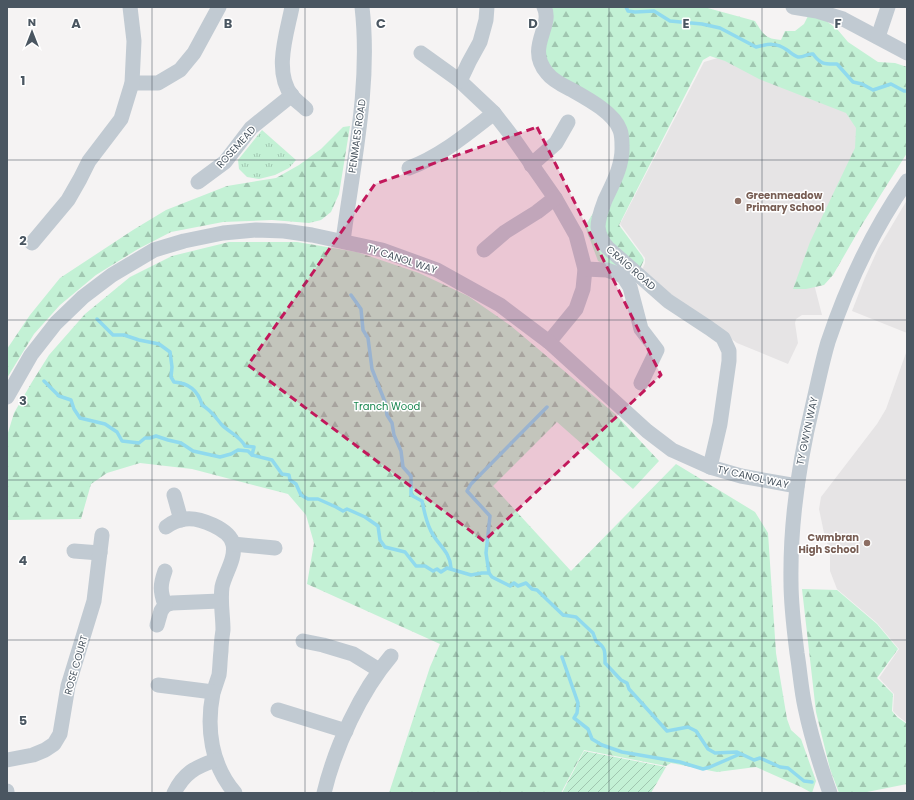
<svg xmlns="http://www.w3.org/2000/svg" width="914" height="800" font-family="Poppins,sans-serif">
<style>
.education{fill:#e6e4e5}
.forest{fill:url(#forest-firs)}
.park{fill:url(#park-tufts)}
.garden{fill:url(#garden-furrows)}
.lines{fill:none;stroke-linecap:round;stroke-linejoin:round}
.stream{stroke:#90daee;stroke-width:3.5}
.minor{stroke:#c1cad2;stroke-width:15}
.marked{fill:#c2185b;fill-opacity:0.2;stroke:#c2185b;stroke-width:3;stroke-dasharray:8 5;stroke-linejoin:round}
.grid{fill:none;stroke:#4a5661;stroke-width:1;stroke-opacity:0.55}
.education-dot{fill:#8d6e63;stroke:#fff;stroke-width:1.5}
.labels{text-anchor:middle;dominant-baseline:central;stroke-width:3;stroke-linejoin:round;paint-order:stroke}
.street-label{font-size:10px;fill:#4a5661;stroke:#fff}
.education-label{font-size:10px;font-weight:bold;fill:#785e54;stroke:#fff;text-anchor:start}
.park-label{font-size:10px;fill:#17864f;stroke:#fff}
.grid-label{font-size:13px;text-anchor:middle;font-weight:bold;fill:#4a5661;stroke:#fff;stroke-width:3;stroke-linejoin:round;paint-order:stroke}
</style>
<defs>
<pattern id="forest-firs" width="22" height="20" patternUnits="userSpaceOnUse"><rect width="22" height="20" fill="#c3f1d5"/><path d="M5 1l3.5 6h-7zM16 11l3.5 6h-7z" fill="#a0c6b0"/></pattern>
<pattern id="park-tufts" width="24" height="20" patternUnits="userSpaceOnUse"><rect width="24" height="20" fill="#c3f1d5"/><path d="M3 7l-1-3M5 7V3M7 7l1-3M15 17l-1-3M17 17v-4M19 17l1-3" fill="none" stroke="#a0c6b0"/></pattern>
<pattern id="garden-furrows" width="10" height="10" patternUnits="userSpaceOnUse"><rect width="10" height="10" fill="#c3f1d5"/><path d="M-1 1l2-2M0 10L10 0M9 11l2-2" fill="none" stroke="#a0c6b0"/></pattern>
</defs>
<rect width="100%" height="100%" fill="#f5f3f3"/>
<!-- education -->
<g class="education">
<path d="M768,43L879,116L813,280L822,315H802L796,319L795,323L798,343L788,364L737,343L641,272L645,263V258L620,224L704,62Z"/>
<path d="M907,200V333L852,311L864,280L878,249Z"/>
<path d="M907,350V723L898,716L893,711L894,694L879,678L899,649L877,623L837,589L830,571V553L824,533L819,509L821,497L877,424L886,409Z"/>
</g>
<!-- forest -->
<g class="forest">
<path d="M550,7H704L755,21C763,34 765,39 781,40L785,31H795L804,24L808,16L825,20L837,29L848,42L878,62L895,63L907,67V153L863,223L833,275L824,285L806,289H793L810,242L855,148L856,128L846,113L759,79L725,61L710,56L703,60L619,225L642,256L644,260L639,271L609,265L598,261L585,226L597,207L616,162L619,120L550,68L545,56Z"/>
<path d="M350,126L339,194L331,212L321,220L309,223L272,220L223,222L171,232L138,249L96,275L60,305L34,334L7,378V349L30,315L60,278L133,230L166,210L227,186L276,178L299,165L321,149L343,127Z"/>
<path d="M229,242H297L357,252L419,273L468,296L511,326L615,414L659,461L633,489L557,422L493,486L571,571L676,464L755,512L768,533L776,653L787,719L791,730L801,739L816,781L812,793L801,787L756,767L717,772L671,763L666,766L584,750L561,793H389L430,667L440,644L307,584L314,543L306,515L288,494L192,469L140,463L107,473L91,484L81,519L7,520V436L14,413L32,382L49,355L85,314L130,277L172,256Z"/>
<path d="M802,589L837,590L877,624L898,649L877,678L893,694L892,711L897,717L907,724V784L862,793H839L830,769L816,712Z"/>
</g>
<!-- park -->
<path class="park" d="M262,130L296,160L289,168L275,175L259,179L247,177L239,169L238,160Z"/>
<!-- garden -->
<path class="garden" d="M584,751L666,767L651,793H562Z"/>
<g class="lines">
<!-- stream -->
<g class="stream">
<path d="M626,7L628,11L635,12L654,11L670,21L702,24L720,28L756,47C768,44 776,42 787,50C790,52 794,56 798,57C804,58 807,53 813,54C821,65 825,64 837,64L853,82L862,84L873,90L891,84L904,91H907"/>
<path d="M351,295L361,309L363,330L368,338L372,369L385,402L387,415L392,423L394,435L401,451L403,467L411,476V495L422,501C424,510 426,521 430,529C436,544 450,550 451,568"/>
<path d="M97,319L113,335H124L139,340L159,344L170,352L172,367L171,377L174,382C189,383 198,390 202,405C212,411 215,417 222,425C230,433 240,436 245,446L254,447L252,455"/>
<path d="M44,381L59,396L71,400L74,409L80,418L105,424L117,432L122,441L139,443L145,438H150L156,436L168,440L181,443L193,451L220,457L231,454L238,450L248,451L252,455L272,460L282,474L289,475L290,480L296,484L301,495L308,499H318L336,507L343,511L347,509L365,517L378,526L380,540L385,547L405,552L416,566H425L433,571L437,569L441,572L447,568L471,575L482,573H489L492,577L510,586L514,583L518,586L526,583L532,589L537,590L563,615L576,617L593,633L596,641C606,648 605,651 605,663L621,680L627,683L629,689L667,731L688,727L696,731L708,749L715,753L737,752L754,760L760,758L780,767L788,768L804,781L812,782"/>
<path d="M489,573L486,553L490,516L467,491L471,484L547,407"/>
<path d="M562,657L578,703L577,713L574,718L588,729L592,739L602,745L622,752L680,762L703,769L710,767L740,754"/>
</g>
<!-- minor -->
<g class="minor">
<path d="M292,7C287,33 273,72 292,96C296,101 302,105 306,109"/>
<path d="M544,7C554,26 525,47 547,73C553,81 564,86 572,90C588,99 614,113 620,130C622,135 622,141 622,146C623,165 613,183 605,200C602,208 598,218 598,227C599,236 602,242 608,248L668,301L709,328L723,338L729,351V361L720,424L710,467"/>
<path d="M793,7L817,11L843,19L907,53"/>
<path d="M878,37L888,7"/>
<path d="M421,53L460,81L494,113L511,135L555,198L576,235L585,269L583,289L576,309L549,342"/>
<path d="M460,81L469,62L480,42L486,20L487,7"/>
<path d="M132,83H158L180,70L194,53L219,7"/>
<path d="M531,165L556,143L568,122"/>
<path d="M409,168C441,156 467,134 494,113"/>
<path d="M198,182L225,162L251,128L292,95"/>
<path d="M343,241C353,164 371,85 362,7"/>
<path d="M32,243L68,200L80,179L89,161L121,119L132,83L134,41L130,7"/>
<path d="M484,250L505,232L537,212L555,198"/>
<path d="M585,269L607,270L623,276L630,287L641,329L657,350L641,383"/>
<path d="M7,397L31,355L56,323L83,297L112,275L154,250L184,241L223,233L256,230L284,231L312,235L382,250L437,270L500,305L549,342L647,431L672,450L710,467L741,476L797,486"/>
<path d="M174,495L181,520"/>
<path d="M166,527C171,523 177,520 185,519C199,517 230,529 233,544C236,559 225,573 222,587C220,602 223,615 223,630C222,637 221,644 221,651C220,659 220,668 219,675C217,681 215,687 213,693C206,728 211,765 235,793"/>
<path d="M233,544L275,548"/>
<path d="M74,551L100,553"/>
<path d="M165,605L172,603L220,601"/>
<path d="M157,625L161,611L165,605C160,591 160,585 165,571"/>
<path d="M303,641L323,645L353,654L379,670"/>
<path d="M158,685L213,692"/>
<path d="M278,710L346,731"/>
<path d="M7,760L33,755L45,750L54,744L60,734L68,686L94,601L102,535"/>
<path d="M7,791V793"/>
<path d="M174,793C184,773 195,767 216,760"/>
<path d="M324,793C335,747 361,691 391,656"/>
<path d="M830,793C820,765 811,736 805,707C801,689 800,671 797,653C794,629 791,606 791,582C790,522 799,462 813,404C818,383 822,362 828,342C847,285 873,230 907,181"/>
</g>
</g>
<!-- marked area -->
<path class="marked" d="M537,127L661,375L484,541L248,365L375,184Z"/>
<!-- grid -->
<path class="grid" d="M152,7V793M305,7V793M457,7V793M609,7V793M762,7V793M7,160H907M7,320H907M7,480H907M7,640H907"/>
<!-- markers -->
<g class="education-dot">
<circle cx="738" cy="201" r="4"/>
<circle cx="867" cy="543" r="4"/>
</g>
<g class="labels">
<!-- street labels -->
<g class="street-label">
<text transform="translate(357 136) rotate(-82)">PENMAES ROAD</text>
<text transform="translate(236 147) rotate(-48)">ROSEMEAD</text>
<text transform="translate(402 259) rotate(18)">TY CANOL WAY</text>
<text transform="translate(631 268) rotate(41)">CRAIG ROAD</text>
<text transform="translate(807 431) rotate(-78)">TY GWYN WAY</text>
<text transform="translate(753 477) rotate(13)">TY CANOL WAY</text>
<text transform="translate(76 665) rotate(-74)">ROSE COURT</text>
</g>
<!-- education labels -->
<g class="education-label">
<text x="746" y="195">Greenmeadow<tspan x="746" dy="12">Primary School</tspan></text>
<text x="859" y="537" text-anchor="end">Cwmbran<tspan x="859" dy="12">High School</tspan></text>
</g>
<!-- park labels -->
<g class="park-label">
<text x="387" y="406">Tranch Wood</text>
</g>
</g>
<g class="grid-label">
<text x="76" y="28">A</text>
<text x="228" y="28">B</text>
<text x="381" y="28">C</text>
<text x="533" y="28">D</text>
<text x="686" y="28">E</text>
<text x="838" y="28">F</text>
<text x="23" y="85">1</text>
<text x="23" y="245">2</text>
<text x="23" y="405">3</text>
<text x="23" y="565">4</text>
<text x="23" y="725">5</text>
</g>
<!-- border -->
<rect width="914" height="800" fill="none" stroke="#4a5661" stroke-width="16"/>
<!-- north arrow -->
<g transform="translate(32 32)" stroke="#ffffff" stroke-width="3" paint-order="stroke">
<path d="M0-3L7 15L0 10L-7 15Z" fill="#4a5661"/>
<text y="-6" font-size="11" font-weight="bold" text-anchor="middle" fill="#4a5661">N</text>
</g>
</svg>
